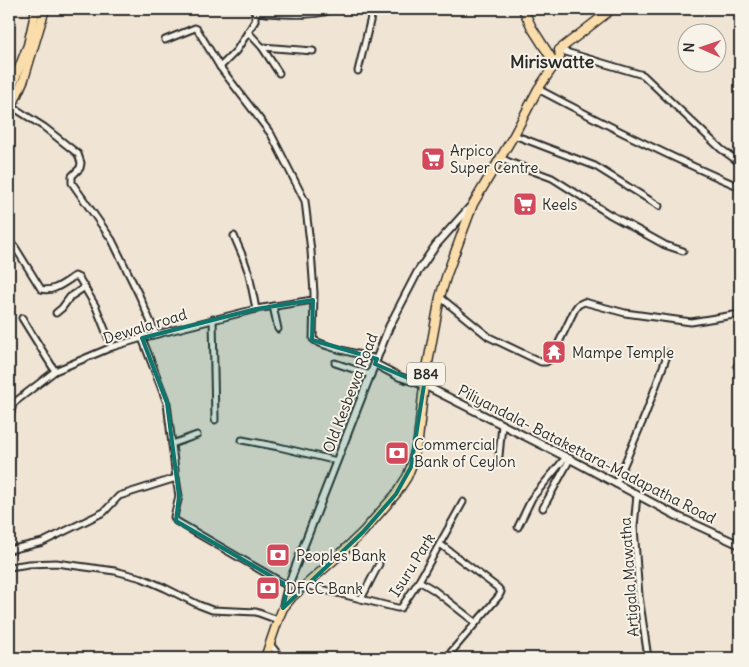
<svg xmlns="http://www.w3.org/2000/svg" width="749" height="667" font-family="Delius,sans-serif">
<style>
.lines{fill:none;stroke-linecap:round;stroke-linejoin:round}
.minor-casing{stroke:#2b2b2b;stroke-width:9}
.tertiary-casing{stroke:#2b2b2b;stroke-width:10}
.primary-casing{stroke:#2b2b2b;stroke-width:11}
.minor{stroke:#f7f3e8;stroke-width:5}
.tertiary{stroke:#f7f3e8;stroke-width:6}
.primary{stroke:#faddab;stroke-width:8}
.marked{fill:#0f766e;fill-opacity:0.2;stroke:#0f766e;stroke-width:4;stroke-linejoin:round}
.labels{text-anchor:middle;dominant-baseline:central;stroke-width:4;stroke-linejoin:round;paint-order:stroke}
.shield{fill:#f7f3e8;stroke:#686764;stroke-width:1}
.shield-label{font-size:14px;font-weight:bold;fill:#2b2b2b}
.poi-label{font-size:15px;fill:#2b2b2b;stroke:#f7f3e8;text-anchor:start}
.street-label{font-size:15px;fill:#2b2b2b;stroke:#f7f3e8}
.quarter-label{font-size:18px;font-weight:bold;fill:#2b2b2b;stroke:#f7f3e8}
</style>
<rect width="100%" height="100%" fill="#f0e4d5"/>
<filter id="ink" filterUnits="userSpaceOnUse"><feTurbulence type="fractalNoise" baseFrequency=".02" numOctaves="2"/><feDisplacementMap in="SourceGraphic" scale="10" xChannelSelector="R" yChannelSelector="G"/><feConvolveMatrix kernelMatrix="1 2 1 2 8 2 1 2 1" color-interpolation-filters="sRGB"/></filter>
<g filter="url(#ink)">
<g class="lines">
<!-- minor casing -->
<g class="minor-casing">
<g id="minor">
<path d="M255,12L267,13V9"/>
<path d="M267,13C280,14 322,17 331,9"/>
<path d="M9,18L11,9"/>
<path d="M248,32L262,47L313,51"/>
<path d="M165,40L195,28L197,29L220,67L271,134L305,201L311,251L314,293L313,339C321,347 364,355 377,359"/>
<path d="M262,47L279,73"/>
<path d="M559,50L643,75L721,149L740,163"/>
<path d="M220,67L236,51L255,21V12L253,9"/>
<path d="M358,71L373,9"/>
<path d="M538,89C604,124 671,158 740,187"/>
<path d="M11,106L44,127L78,154L81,163L80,168L72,176V183L112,240L139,295L156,334"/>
<path d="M514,135L595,166L659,206"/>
<path d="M501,158L509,162L552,178L609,214L665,245L683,251"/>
<path d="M234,236L243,257L249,274L256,309"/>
<path d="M15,247L41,289C53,293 65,282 75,276L79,278L96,307L112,347"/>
<path d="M440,297L489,337L541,362H546L551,359L575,309L578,305L584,302L625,313L691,322L740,314"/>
<path d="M273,306L278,329"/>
<path d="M56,313L62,308L70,297L85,287"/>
<path d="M22,318L55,371"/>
<path d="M213,319L215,420"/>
<path d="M142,338L167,403L176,478L179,496L174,517L176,521L288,586"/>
<path d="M335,363L371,375"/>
<path d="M737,366L740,361"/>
<path d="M9,420L13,404L15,402L55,371L112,347L142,338L256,309L313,300"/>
<path d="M242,440L279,447L337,461"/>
<path d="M172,444L197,435"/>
<path d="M499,456L502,425"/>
<path d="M616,484L646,413L668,353"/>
<path d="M637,495L634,527L639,596L648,658"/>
<path d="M543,508L570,459"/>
<path d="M518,527L532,498L566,457"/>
<path d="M440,544L498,588L501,592L499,596L446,658"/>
<path d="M9,550L43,542L104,512L119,496L176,478"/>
<path d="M9,567L29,564L56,563L115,571L142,578L165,588L199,605L212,610L256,612L278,620"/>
<path d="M419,581L434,590L476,623"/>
<path d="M305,585L397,608H401L419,581L463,502"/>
<path d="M361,599L379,564"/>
<path d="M270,644L281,658"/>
</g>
</g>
<!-- tertiary casing -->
<g class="tertiary-casing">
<g id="tertiary">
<path d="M375,364L400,377L424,385L570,459L677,516L740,545"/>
<path d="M283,607L288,586L389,327L417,273L436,245L470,207"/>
</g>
</g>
<!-- primary casing -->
<g class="primary-casing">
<g id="primary">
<path d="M523,9L532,28L555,64"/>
<path d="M9,94L28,45L36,9"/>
<path d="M9,113L24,79L45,9"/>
<path d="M265,658L278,620L283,608L292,597L335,559L363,532L396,494L407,477L411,467L418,440L424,385L440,297L447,274L473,204L514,135L538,89L560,57L559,50L612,9"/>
</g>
</g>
<!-- minor -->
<use href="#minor" class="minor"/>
<!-- tertiary -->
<use href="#tertiary" class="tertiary"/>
<!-- primary -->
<use href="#primary" class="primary"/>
</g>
</g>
<!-- marked area -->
<path class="marked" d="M313,300L312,340L377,359L375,364L424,385L411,467L396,494L363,532L283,608L288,586L176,521L179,496L167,403L142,338L256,309Z"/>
<!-- icons -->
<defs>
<g id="supermarket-square" transform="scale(1.25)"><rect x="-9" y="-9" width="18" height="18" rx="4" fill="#d1495b" stroke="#f7f3e8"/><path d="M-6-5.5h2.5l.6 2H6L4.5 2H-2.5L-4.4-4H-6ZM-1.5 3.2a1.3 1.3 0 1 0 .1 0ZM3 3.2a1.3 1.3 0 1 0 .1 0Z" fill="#fff"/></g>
<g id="temple-square" transform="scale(1.25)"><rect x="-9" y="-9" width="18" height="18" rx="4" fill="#d1495b" stroke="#f7f3e8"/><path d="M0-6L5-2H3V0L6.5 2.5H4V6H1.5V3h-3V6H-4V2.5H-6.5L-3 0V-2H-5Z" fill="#fff"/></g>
<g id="bank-square" transform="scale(1.25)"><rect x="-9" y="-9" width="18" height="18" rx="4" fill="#d1495b" stroke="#f7f3e8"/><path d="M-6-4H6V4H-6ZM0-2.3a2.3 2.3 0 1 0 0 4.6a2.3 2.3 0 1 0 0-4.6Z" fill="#fff"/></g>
</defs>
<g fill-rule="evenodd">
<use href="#supermarket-square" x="433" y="159"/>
<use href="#supermarket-square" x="525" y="204"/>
<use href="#temple-square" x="554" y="352"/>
<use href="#bank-square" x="397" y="453"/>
<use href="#bank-square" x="278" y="555"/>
<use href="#bank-square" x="268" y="588"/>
</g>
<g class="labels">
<!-- shield labels -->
<rect class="shield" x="407" y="362.5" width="38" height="23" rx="4"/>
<g class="shield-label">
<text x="426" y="374">B84</text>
</g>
<!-- poi labels -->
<g class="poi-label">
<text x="450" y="150">Arpico<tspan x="450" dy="17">Super Centre</tspan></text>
<text x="542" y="204">Keels</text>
<text x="572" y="352">Mampe Temple</text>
<text x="414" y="444">Commercial<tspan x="414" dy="17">Bank of Ceylon</tspan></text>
<text x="296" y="555">Peoples Bank</text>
<text x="286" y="588">DFCC Bank</text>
</g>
<!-- street labels -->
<g class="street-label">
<text transform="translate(145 326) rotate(-17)">Dewala road</text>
<text transform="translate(350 393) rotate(-69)">Old Kesbewa Road</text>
<text transform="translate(587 454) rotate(27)">Piliyandala- Batakettara-Madapatha Road</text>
<text transform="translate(412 565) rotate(-58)">Isuru Park</text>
<text transform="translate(629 577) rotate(-94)">Artigala Mawatha</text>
</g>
<!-- quarter labels -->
<g class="quarter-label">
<text x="552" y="61">Miriswatte</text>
</g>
</g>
<!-- margin -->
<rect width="749" height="667" fill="none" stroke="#f7f3e8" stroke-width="30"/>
<rect x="15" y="15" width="719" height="637" fill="none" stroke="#2b2b2b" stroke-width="2" filter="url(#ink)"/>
<!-- north arrow -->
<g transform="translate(702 48) rotate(272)"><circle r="24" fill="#f7f3e8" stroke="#a5a39c"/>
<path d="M0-4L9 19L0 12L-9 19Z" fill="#d1495b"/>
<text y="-8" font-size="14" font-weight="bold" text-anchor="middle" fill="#2b2b2b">N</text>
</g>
</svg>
